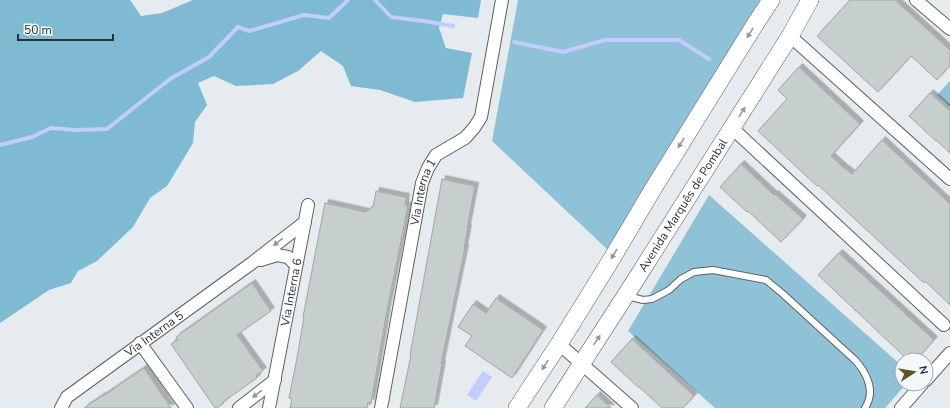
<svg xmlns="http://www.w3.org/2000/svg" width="950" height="408" font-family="'Nunito Sans',sans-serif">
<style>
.green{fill:#8fc2d6}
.forest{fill:#7ebad1}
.water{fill:#c2ccfd}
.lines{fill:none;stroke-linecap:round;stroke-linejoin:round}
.stream{stroke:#c2ccfd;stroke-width:4}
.building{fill:#c7cece;stroke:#9fa6a6;filter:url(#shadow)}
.lane-casing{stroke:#5c6163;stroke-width:8}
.street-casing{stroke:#5c6163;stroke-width:14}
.secondary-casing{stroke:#5c6163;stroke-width:18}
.lane{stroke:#fff;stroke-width:6}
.street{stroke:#fff;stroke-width:12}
.secondary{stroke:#fff;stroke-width:17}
.oneway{fill:#969798}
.labels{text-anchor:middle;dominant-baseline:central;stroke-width:3;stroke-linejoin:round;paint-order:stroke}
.street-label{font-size:12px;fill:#2c2f30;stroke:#f2f9fb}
</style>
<defs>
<filter id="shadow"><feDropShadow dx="3.5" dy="-3.5" stdDeviation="0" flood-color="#0004"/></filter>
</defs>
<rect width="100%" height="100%" fill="#e5ebee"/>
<!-- green -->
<g class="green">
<path d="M518,0H765L607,249L492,141Z"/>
<path d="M950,81V107L937,95Z"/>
<path d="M709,195L902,366V384H906L885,408H715L628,331Z"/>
</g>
<!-- forest -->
<path class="forest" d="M0,0H130L141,16L162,13L193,0H481L478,18L443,14L439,28L446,48L472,53L463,98L415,102L380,90L351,86L343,66L321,51L298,71L273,84L236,86L214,76L198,83L207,105L195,122L193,143L167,186L150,198L133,227L97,261L78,271L71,283L49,290L0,323Z"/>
<!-- water -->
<path class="water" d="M483,371L492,377L476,401L467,395Z"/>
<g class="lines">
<!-- stream -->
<g class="stream">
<path d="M375,0L391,17L424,21L453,26"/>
<path d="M514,42L563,52L605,40H679L709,59"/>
<path d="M0,145L32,137L51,128L75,130L107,129L170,79L209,57L238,27L249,31L304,15L329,18L348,0"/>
</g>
</g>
<!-- building -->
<g class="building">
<path d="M850,0H895L950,50V65L937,80L911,56L878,92L817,36Z"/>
<path d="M799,67L860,124L831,156L845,169H846L852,174L882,140L950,204V305L925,281L924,283L818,185L817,186L758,131L787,99L778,90Z"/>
<path d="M930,93L950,111V153L936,140V141L909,116Z"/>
<path d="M741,164L774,195L775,194L803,219L781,242L748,211L747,212L720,187Z"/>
<path d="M442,179L475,186L467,228H468L464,248H465L441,364H442L434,408H400L411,355H410Z"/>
<path d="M376,191L406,197L405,205L408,206L387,310L371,403L368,402L367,408H290L292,399L289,398L297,358L304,317H303L325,203L366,212L373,207Z"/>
<path d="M839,253L934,340L916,360H908L818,275Z"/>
<path d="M252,283L271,311L237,335L263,371L256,375L257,378L223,402L224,403L217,408H215L171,344L178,340L176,337Z"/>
<path d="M496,298L543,330L512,378L465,346L472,336L458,327L473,304L486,313Z"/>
<path d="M632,339L694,396L683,408H662L639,387H638L611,362Z"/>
<path d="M144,368L171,408H84L102,396H103Z"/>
<path d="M597,395L611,408H585Z"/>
</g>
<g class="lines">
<!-- lane casing -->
<g class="lane-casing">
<path id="lane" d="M627,296L643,300L652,299L669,290L681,279L694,272L713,270L766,280L783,294L856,361C867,374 876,391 865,408"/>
</g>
<!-- street casing -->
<g class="street-casing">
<g id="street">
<path d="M916,0L950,29"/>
<path d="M790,36L950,179"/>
<path d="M732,128L944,325"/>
<path d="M261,260L277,255L288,257L296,265"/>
<path d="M140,343L187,408"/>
<path d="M559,344L632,408"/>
<path d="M926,380L950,353"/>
<path id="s1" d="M61,408L67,397L252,263L305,222"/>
<path d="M239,408L275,380"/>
<path id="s2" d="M269,408L308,205"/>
<path id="s3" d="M381,408L422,183L428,168L436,155L465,138L474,128L481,117L502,0"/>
<path d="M901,408L922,384"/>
</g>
</g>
<!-- secondary casing -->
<g class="secondary-casing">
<g id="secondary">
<path d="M517,408L559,344L611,260L653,189L754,26L771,0"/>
<path id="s4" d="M553,408L633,284L790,36L810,0"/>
</g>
</g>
<!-- lane -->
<use href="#lane" class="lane"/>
<!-- street -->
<use href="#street" class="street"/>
<!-- secondary -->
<use href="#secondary" class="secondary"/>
</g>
<!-- one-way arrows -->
<defs><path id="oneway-solid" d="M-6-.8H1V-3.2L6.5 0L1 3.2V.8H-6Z"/></defs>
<g class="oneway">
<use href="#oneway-solid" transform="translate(750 33) rotate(122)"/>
<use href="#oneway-solid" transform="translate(742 112) rotate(-58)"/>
<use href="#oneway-solid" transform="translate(681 143) rotate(122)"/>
<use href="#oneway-solid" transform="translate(278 242) rotate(142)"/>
<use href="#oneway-solid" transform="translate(614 254) rotate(121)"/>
<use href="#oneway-solid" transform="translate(597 340) rotate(-57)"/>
<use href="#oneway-solid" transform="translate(545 365) rotate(123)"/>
<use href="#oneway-solid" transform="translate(257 394) rotate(142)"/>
</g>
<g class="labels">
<!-- street labels -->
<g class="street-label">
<text stroke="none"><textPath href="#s3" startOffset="220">Via Interna 1</textPath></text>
<text stroke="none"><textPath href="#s4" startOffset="241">Avenida Marquês de Pombal</textPath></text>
<text stroke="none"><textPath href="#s2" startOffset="118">Via Interna 6</textPath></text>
<text stroke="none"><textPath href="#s1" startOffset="120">Via Interna 5</textPath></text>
</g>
</g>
<!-- north arrow -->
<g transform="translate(914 372) rotate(78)"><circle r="19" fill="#f2f9fb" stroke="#a3a8aa"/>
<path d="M0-3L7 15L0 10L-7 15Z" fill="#625521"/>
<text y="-6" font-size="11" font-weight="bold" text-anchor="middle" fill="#2c2f30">N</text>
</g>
<!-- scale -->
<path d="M18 34v6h95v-6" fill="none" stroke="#2c2f30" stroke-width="2"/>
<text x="24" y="34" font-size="12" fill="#2c2f30" stroke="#f2f9fb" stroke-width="3" paint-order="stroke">50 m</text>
</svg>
